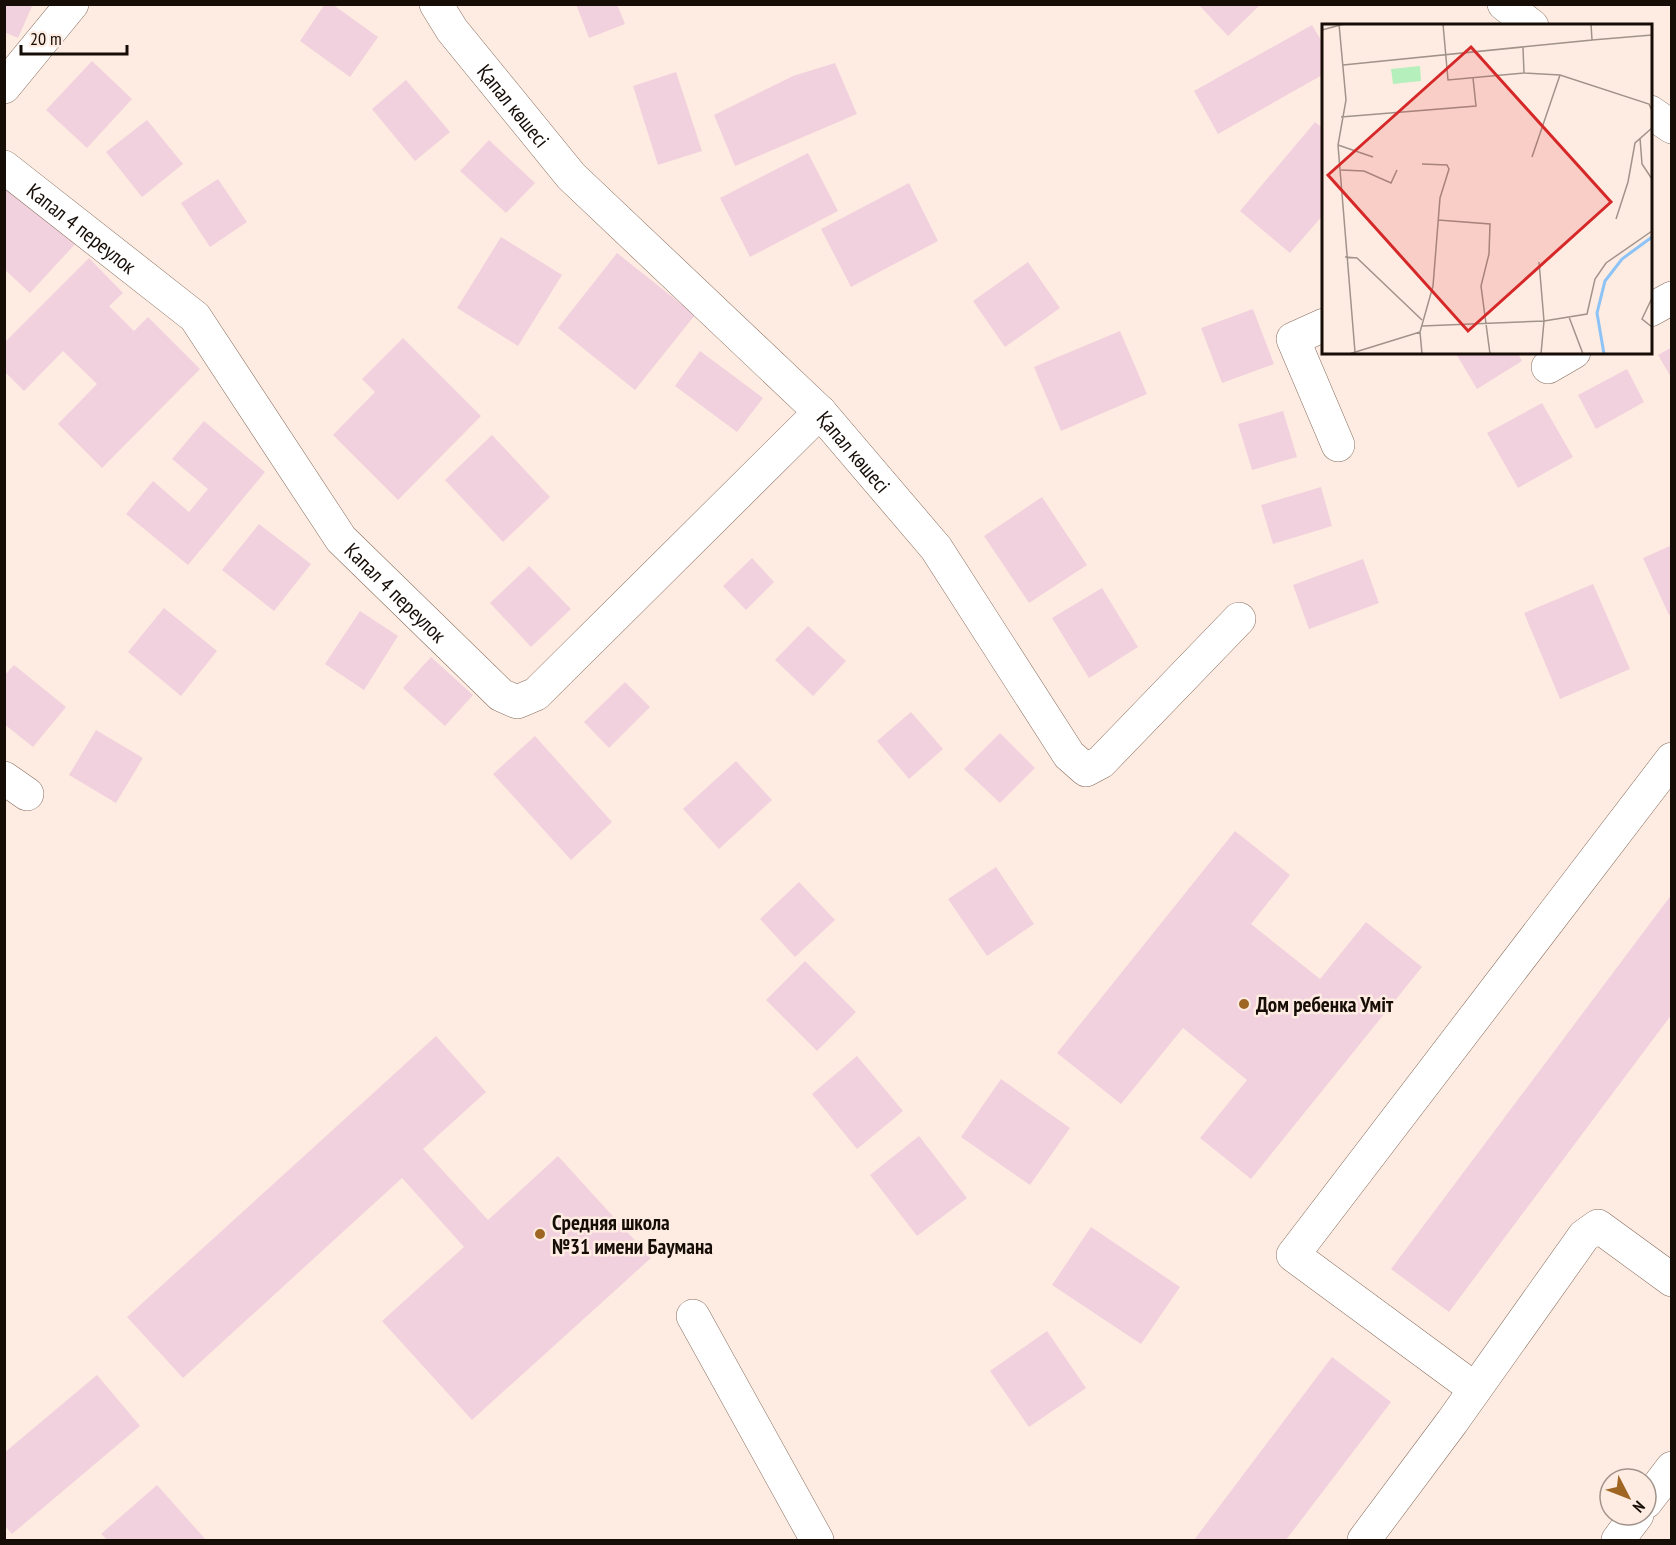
<svg xmlns="http://www.w3.org/2000/svg" width="1676" height="1545" font-family="'PT Sans Narrow',sans-serif">
<style>
.building{fill:#f2d1de}
.lines{fill:none;stroke-linecap:round;stroke-linejoin:round}
.minor-casing{stroke:#876d5e;stroke-width:34}
.minor{stroke:#fff;stroke-width:33}
.poi-dot{fill:#9e6523;stroke:#feece2;stroke-width:2}
.labels{text-anchor:middle;dominant-baseline:central;stroke-width:5;stroke-linejoin:round;paint-order:stroke}
.street-label{font-size:21px;fill:#160d07;stroke:#feece2}
.poi-label{font-size:21px;font-weight:bold;fill:#160d07;stroke:#feece2;text-anchor:start}
.inset-river{fill:none;stroke:#8dc3f6;stroke-width:3}
.inset-road{fill:none;stroke:#a1938a;stroke-width:1.5}
.view{fill:#d62828;fill-opacity:0.15;stroke:#d62828;stroke-width:3}
.inset-edge{fill:none;stroke:#160d07;stroke-width:3}
</style>
<rect width="100%" height="100%" fill="#feece2"/>
<!-- building -->
<g class="building">
<path d="M4,4H33L18,38L4,32Z"/>
<path d="M325,4H332L378,37L350,77L300,41Z"/>
<path d="M576,4H617L625,24L589,38Z"/>
<path d="M1198,4H1261L1228,36Z"/>
<path d="M1312,25L1324,45V74L1218,134L1194,91Z"/>
<path d="M92,61L132,99L87,148L46,110Z"/>
<path d="M835,63L857,114L735,166L714,115L793,76Z"/>
<path d="M676,72L702,151L658,165L633,86Z"/>
<path d="M406,80L450,132L415,161L372,109Z"/>
<path d="M147,120L183,164L142,197L106,152Z"/>
<path d="M1315,122L1324,129V214L1290,253L1240,211Z"/>
<path d="M489,140L535,183L506,213L460,171Z"/>
<path d="M808,153L838,211L750,257L720,198Z"/>
<path d="M4,177L76,243L30,293L4,269Z"/>
<path d="M218,179L247,222L210,247L181,203Z"/>
<path d="M909,183L938,241L851,287L821,229Z"/>
<path d="M501,237L562,275L518,346L457,308Z"/>
<path d="M617,253L695,315L635,390L558,328Z"/>
<path d="M89,258L123,293L109,306L134,331L148,317L200,369L102,468L58,424L97,384L63,351L24,391L4,371V343Z"/>
<path d="M1028,262L1060,308L1005,347L973,301Z"/>
<path d="M1253,309L1274,364L1222,383L1201,328Z"/>
<path d="M1120,331L1147,394L1061,431L1034,367Z"/>
<path d="M403,338L481,416L398,500L333,435L375,392L362,379Z"/>
<path d="M1672,347V379L1658,355Z"/>
<path d="M700,351L763,398L737,432L675,386Z"/>
<path d="M1455,352H1517L1522,361L1477,389Z"/>
<path d="M1627,369L1644,402L1596,429L1578,395Z"/>
<path d="M1542,403L1573,457L1518,488L1487,433Z"/>
<path d="M1283,411L1297,457L1252,470L1238,424Z"/>
<path d="M204,421L265,472L188,565L126,514L153,481L189,512L208,489L172,459Z"/>
<path d="M492,435L550,497L503,542L445,480Z"/>
<path d="M1321,487L1332,526L1273,544L1261,505Z"/>
<path d="M1042,497L1087,565L1029,603L984,536Z"/>
<path d="M259,524L311,564L274,611L222,570Z"/>
<path d="M1672,545V614L1669,615L1643,558Z"/>
<path d="M752,558L774,582L746,610L723,586Z"/>
<path d="M1363,559L1379,603L1309,629L1293,585Z"/>
<path d="M529,566L571,609L531,647L490,603Z"/>
<path d="M1593,584L1630,669L1560,699L1524,613Z"/>
<path d="M1102,588L1138,647L1089,678L1052,618Z"/>
<path d="M164,608L217,651L181,696L128,652Z"/>
<path d="M360,611L398,636L364,690L325,664Z"/>
<path d="M808,626L846,661L813,696L775,660Z"/>
<path d="M431,657L473,695L445,726L403,688Z"/>
<path d="M14,665L66,707L33,747L4,724V676Z"/>
<path d="M625,682L650,707L609,748L584,722Z"/>
<path d="M911,712L943,749L909,779L877,741Z"/>
<path d="M96,730L143,758L116,803L69,775Z"/>
<path d="M1000,733L1035,768L1000,803L964,769Z"/>
<path d="M535,736L612,822L571,860L493,774Z"/>
<path d="M736,761L772,800L719,849L683,809Z"/>
<path d="M1235,831L1290,875L1251,924L1320,979L1366,922L1422,967L1251,1179L1200,1138L1247,1080L1183,1028L1121,1104L1057,1053Z"/>
<path d="M996,867L1034,924L987,956L948,899Z"/>
<path d="M799,882L835,920L795,957L760,919Z"/>
<path d="M1672,894V1014L1449,1312L1391,1269Z"/>
<path d="M805,961L856,1012L817,1051L766,1000Z"/>
<path d="M436,1036L486,1092L423,1149L488,1220L558,1156L651,1258L472,1420L382,1321L464,1247L402,1178L183,1378L127,1317Z"/>
<path d="M857,1056L903,1111L857,1149L812,1094Z"/>
<path d="M1001,1079L1070,1128L1030,1185L961,1137Z"/>
<path d="M919,1136L967,1198L917,1236L870,1175Z"/>
<path d="M1091,1227L1180,1287L1141,1344L1052,1285Z"/>
<path d="M1047,1331L1086,1388L1029,1427L990,1371Z"/>
<path d="M1332,1357L1391,1402L1286,1540H1194Z"/>
<path d="M97,1375L140,1426L12,1534L4,1525V1453Z"/>
<path d="M157,1485L206,1540H107L101,1534Z"/>
</g>
<g class="lines">
<!-- minor casing -->
<g class="minor-casing">
<g id="minor">
<path id="s1" d="M436,4L452,30L571,176L820,412L936,548L1069,755L1086,770L1101,762L1239,619"/>
<path d="M1504,4L1532,26"/>
<path d="M4,87L72,4"/>
<path d="M1650,112L1672,127"/>
<path id="s2" d="M4,167L195,317L341,539L501,695L517,702L536,694L820,412"/>
<path d="M1650,310L1672,298"/>
<path d="M1324,325L1293,339L1338,445"/>
<path d="M1548,367L1574,352"/>
<path d="M4,778L27,794"/>
<path d="M693,1316L817,1540"/>
<path d="M1475,1389L1293,1255L1672,759"/>
<path d="M1646,1502L1672,1468"/>
<path d="M1364,1540L1452,1422L1584,1236L1598,1226L1672,1280"/>
<path d="M1618,1540L1637,1515"/>
</g>
</g>
<!-- minor -->
<use href="#minor" class="minor"/>
</g>
<!-- markers -->
<g class="poi-dot">
<circle cx="1244" cy="1004" r="6"/>
<circle cx="540" cy="1234" r="6"/>
</g>
<g class="labels">
<!-- street labels -->
<g class="street-label">
<text stroke="none"><textPath href="#s1" startOffset="128">Қапал көшесі</textPath></text>
<text stroke="none"><textPath href="#s2" startOffset="99">Капал 4 переулок</textPath></text>
<text stroke="none"><textPath href="#s1" startOffset="614">Қапал көшесі</textPath></text>
<text stroke="none"><textPath href="#s2" startOffset="585">Капал 4 переулок</textPath></text>
</g>
<!-- poi labels -->
<g class="poi-label">
<text x="1256" y="1004">Дом ребенка Умiт</text>
<text x="552" y="1222">Средняя школа<tspan x="552" dy="24">№31 имени Баумана</tspan></text>
</g>
</g>
<!-- overview -->
<g transform="translate(1322 24)">
<rect width="330" height="330" fill="#feece2"/>
<path d="M98,42L99,57L71,60L69,45Z" fill="#b5efbb"/>
<path class="inset-river" d="M282,330L275,289L283,257L300,235L330,213"/>
<path class="inset-road" d="M17,0L24,76L16,121L33,328M121,0L126,56L202,49L238,51L327,80L330,87M0,6L22,0M270,16L330,11M201,24L202,49M21,41L270,16L269,0M19,93L154,82L151,54M318,114L320,140L330,155M16,121L51,133M210,133L238,51M100,140L125,141L127,145L118,174L111,262L98,308L100,330M19,146L42,147L69,159L75,146M294,195L306,158L313,119L330,104M116,196L168,200L167,230L159,262L168,330M23,233L35,234L100,296M217,238L222,297L219,330M330,274L320,295L330,303M247,293L261,330M100,302L222,297L265,290L273,255L284,239L330,207M27,330L98,308"/>
<path class="view" d="M149,23L289,178L146,307L6,151Z"/>
<rect width="330" height="330" class="inset-edge"/>
</g>
<!-- border -->
<rect width="1676" height="1545" fill="none" stroke="#160d07" stroke-width="12"/>
<!-- north arrow -->
<g transform="translate(1628 1497) rotate(132)"><circle r="28" fill="#feece2" stroke="#a1938a" stroke-width="1.5"/>
<path d="M0-4.5L10 22L0 15L-10 22Z" fill="#9e6523"/>
<text y="-9" font-size="16" font-weight="bold" text-anchor="middle" fill="#160d07">N</text>
</g>
<!-- scale -->
<path d="M21 45v9h106v-9" fill="none" stroke="#160d07" stroke-width="3"/>
<text x="30" y="45" font-size="18" fill="#160d07" stroke="#feece2" stroke-width="4.5" paint-order="stroke">20 m</text>
</svg>
